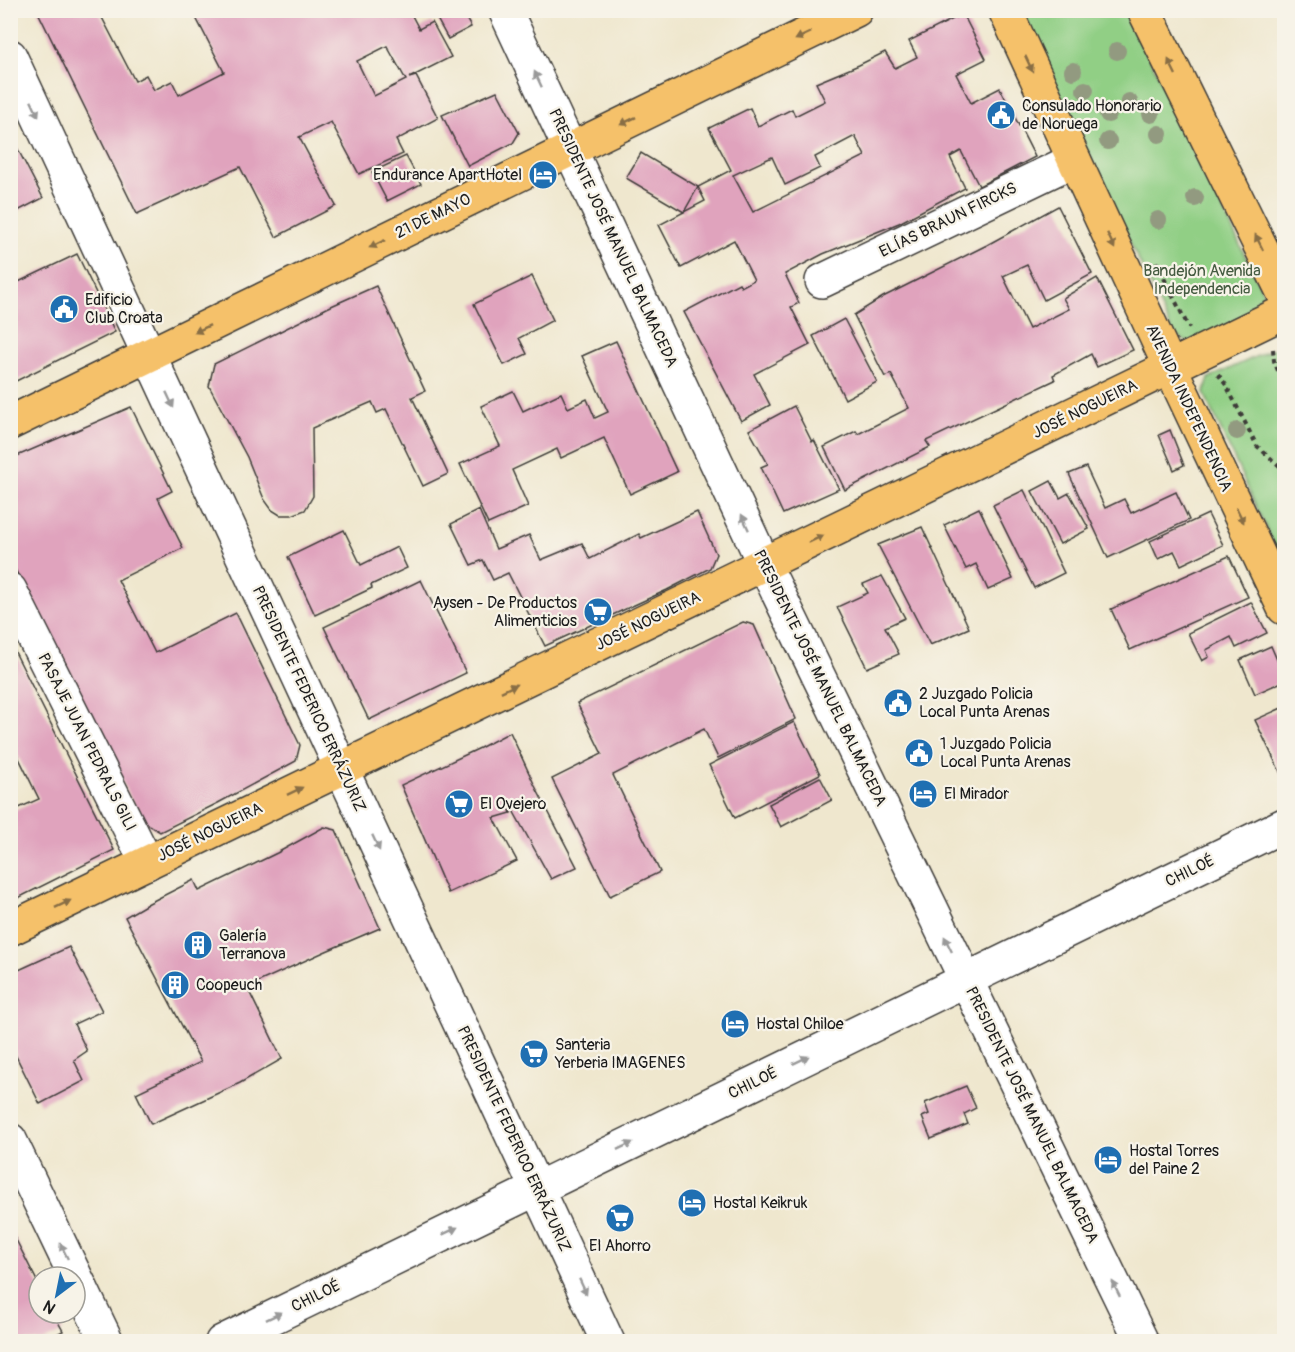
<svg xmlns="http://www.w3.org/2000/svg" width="1295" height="1352" font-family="Pangolin,sans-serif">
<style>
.green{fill:#91cf85;stroke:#567650;stroke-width:1.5}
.building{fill:#e0a3bd;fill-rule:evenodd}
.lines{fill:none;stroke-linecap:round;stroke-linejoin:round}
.minor-casing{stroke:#3c3a37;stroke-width:36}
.major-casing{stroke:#3c3a37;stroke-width:36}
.path{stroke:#3c3a37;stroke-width:4;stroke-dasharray:4.5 4.5;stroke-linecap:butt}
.minor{stroke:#fff;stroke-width:33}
.major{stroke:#f5c16b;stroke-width:33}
.tree{fill:#929a80}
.oneway{fill:#886e44}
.oneway2{fill:#999}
.labels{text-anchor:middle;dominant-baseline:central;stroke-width:4.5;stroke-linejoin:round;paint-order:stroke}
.poi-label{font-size:16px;fill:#1c1c1c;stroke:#f7f3e8;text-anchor:start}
.street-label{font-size:16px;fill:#1c1c1c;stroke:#f7f3e8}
.park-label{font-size:16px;fill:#455b41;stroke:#f7f3e8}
</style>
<rect width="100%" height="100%" fill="#f7f3e8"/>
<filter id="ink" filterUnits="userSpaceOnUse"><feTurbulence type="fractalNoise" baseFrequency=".0167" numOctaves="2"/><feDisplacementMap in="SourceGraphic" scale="12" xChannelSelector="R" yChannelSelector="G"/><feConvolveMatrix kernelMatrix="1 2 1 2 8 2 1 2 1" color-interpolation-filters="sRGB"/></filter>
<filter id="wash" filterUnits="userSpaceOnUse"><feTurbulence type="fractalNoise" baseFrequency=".008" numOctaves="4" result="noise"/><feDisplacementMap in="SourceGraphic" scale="24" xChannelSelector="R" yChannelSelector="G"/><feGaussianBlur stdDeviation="1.35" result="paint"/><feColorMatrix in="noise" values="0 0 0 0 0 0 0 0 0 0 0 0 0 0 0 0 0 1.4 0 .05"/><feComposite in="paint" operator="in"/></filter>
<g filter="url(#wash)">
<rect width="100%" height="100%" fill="#efe7ce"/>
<!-- green -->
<g class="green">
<path d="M1021,11H1127L1266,299L1256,316L1191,344L1174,335Z"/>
<path d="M1277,347L1284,349V567L1204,393L1209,378Z"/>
</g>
<g id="blocks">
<!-- building -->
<g class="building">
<path d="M37,10H98L135,81L146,75L154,90L172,81L179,95L224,72L192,10H409L419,29L432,22L451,57L409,78L416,76L438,118L396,140L403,154L359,174L331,122L299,137L336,206L276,237L240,167L137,214ZM387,46L406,80L374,96L357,61Z"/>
<path d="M449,10H461L471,27L448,39L436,17Z"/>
<path d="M963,14L986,59L956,74L971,103L1000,88L1035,157L979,186L961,151L950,157L965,188L899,223L823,254L785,274L799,303L791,307L810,345L754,374L770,405L741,421L684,312L739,283L741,287L754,280L734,240L681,268L659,225L684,212L626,178L641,153L698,187L684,212L705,201L698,187L731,170L709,128L750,108L758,126L792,109L795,116L825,101L816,83L859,65L885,52L895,68L917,57L909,41ZM855,136L865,156L753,212L733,175L772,157L785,185L820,168L815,157Z"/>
<path d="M497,91L519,133L513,143L468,166L442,115Z"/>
<path d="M10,134L43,198L10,215Z"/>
<path d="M406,156L421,184L387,201L372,172Z"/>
<path d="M1058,206L1092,274L1044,300L1027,265L1003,276L1029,329L1069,309L1063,298L1097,278L1133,350L1097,367L1091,354L1053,375L1055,380L926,441L930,447L845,490L824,447L856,431L858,434L909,408L891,374L885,377L854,315L883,297L987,245Z"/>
<path d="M77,254L115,332L10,384V286Z"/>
<path d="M532,276L553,320L519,338L527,354L504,365L474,304Z"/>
<path d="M376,286L425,391L412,397L448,474L423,486L386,409L377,413L372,402L312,428L313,496L305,510L292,515H280L272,510L264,499L247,457L209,386L214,364L329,307Z"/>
<path d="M844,319L877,382L845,399L813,336Z"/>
<path d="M616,341L677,472L630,494L604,438L561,458L557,449L512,470L528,506L488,524L460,464L500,446L481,406L513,391L523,411L561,393L568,408L587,399L595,418L608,412L582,356Z"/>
<path d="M794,406L812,442L814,440L839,489L783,514L761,467L768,464L749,430Z"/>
<path d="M131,407L172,491L158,498L183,548L118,580L155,653L236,613L300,745L296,761L218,803L160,832L142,821L10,559V459Z"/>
<path d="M1170,430L1184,465L1174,470L1159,435Z"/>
<path d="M1086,467L1105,508L1124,499L1131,513L1176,492L1189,520L1108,558L1069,474Z"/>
<path d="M1051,481L1060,498L1069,493L1089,529L1060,544L1032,491Z"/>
<path d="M1024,490L1064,573L1034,588L993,505Z"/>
<path d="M979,508L1013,579L988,590L976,564L966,569L944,525Z"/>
<path d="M479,510L496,549L529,535L541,560L582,543L590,559L639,534L641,538L697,512L716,554L710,568L667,590L545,646L508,573L493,580L483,560L471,565L451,524Z"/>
<path d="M1208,514L1223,545L1181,565L1174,551L1158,559L1150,541Z"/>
<path d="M922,527L969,628L930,645L878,545Z"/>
<path d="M344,530L361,565L397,547L407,568L371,585L372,588L315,615L288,557Z"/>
<path d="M1229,556L1248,597L1130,650L1111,609Z"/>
<path d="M882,576L905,618L885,627L899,654L867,668L837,607L868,593L863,584Z"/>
<path d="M421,580L466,673L369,720L324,627Z"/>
<path d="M1251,602L1267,633L1236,648L1231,637L1206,650L1209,657L1202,661L1188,633Z"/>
<path d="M743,622L754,625L796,719L718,758L704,729L613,775L660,872L610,896L552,779L602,754L577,703Z"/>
<path d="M10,642L114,850L10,902V812L39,799L10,740Z"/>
<path d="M1271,646L1284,676V681L1255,694L1240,660Z"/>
<path d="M1284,707V775L1282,776L1255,720Z"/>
<path d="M794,722L820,774L735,818L709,765Z"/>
<path d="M510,732L535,786L577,867L551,879L505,796L511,813L494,818L517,861L448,893L401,785L480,748Z"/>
<path d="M820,777L832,800L781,827L769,804Z"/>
<path d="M324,827L336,830L380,928L324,952L247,987L282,1059L240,1083L151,1124L136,1093L201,1062L125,917L149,903L194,880L199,891L277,853Z"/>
<path d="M69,947L102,1011L74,1024L87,1051L74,1060L84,1081L40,1104L10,1044V974Z"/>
<path d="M966,1086L976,1108L964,1114L968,1124L931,1139L922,1117L929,1114L925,1103Z"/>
<path d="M10,1228L39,1285V1313H53L63,1331L43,1341H10Z"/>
</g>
</g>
</g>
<g filter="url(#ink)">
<use href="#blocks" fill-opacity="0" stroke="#3c3a37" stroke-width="1.5"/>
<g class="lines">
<!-- minor casing -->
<g class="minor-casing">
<g id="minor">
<path d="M505,10L764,564L1142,1342"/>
<path d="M10,56L608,1342"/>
<path d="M822,281L1074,160"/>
<path d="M10,590L147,863"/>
<path d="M10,1140L107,1342"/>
<path d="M222,1342L1284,825"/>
</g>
</g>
<!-- major casing -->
<g class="major-casing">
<g id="major">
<path d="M1005,10L1170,367L1284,608"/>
<path d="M1144,10L1284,294"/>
<path d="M10,423L856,10"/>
<path d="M10,929L1284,312"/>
</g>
</g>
<!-- path -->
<g class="path">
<path d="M1156,262L1189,328"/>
<path d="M1273,349L1274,361L1284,385"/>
<path d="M1218,374L1226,385L1257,446L1284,470"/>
</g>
<!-- minor -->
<use href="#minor" class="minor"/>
<!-- major -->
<use href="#major" class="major"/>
</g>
<!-- trees -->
<g class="tree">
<circle cx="1117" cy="51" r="9"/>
<circle cx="1073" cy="71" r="9"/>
<circle cx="1085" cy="90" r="9"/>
<circle cx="1129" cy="102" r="9"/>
<circle cx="1108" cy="114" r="9"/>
<circle cx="1151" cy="114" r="9"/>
<circle cx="1159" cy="134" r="9"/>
<circle cx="1108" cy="141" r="9"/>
<circle cx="1195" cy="198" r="9"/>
<circle cx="1158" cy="220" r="9"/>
<circle cx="1237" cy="431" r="9"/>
</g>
<!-- one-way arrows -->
<defs><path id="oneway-solid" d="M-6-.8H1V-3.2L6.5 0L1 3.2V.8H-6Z" transform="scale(1.5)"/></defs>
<g class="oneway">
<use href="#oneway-solid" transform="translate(803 36) rotate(154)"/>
<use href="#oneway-solid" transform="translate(1029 64) rotate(65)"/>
<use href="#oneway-solid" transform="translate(1172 67) rotate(-116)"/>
<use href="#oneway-solid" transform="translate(628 121) rotate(154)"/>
<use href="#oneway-solid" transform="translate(1111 241) rotate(65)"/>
<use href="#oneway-solid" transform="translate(1259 242) rotate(-116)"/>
<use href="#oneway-solid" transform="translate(377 244) rotate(154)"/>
<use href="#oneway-solid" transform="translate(202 329) rotate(154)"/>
<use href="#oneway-solid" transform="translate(1240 515) rotate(64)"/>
<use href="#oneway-solid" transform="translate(816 539) rotate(-26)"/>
<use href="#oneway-solid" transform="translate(509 688) rotate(-26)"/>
<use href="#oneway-solid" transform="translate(295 791) rotate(-26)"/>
<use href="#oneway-solid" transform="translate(63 904) rotate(-26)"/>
</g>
<g class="oneway2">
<use href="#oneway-solid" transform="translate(538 79) rotate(-115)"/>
<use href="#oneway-solid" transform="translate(35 109) rotate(65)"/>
<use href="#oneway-solid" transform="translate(170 400) rotate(65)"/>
<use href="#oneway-solid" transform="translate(745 522) rotate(-115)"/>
<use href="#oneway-solid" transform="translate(376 843) rotate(65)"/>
<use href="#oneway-solid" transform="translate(948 944) rotate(-116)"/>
<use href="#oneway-solid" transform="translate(801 1060) rotate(-26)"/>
<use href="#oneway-solid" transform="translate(625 1146) rotate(-26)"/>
<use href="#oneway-solid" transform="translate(450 1231) rotate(-26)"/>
<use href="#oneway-solid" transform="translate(64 1251) rotate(-116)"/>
<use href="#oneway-solid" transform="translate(583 1287) rotate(65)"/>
<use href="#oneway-solid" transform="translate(1116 1289) rotate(-116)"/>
<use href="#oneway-solid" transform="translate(274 1316) rotate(-26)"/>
</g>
</g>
<!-- icons -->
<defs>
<g id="civic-disc" transform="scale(1.5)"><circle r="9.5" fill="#1f6fb2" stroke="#f7f3e8"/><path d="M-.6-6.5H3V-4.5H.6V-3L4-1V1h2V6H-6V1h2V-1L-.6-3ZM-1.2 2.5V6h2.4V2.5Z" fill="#fff"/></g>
<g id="hotel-disc" transform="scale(1.5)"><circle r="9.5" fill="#1f6fb2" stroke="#f7f3e8"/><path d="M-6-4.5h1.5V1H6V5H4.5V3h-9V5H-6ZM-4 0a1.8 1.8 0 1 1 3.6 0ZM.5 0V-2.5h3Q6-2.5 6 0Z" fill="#fff"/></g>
<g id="supermarket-disc" transform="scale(1.5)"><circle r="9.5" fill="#1f6fb2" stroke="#f7f3e8"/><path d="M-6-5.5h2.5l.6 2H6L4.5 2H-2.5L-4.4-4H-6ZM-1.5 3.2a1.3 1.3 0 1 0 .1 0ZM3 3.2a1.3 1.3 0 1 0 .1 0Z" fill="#fff"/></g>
<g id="building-disc" transform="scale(1.5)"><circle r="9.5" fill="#1f6fb2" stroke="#f7f3e8"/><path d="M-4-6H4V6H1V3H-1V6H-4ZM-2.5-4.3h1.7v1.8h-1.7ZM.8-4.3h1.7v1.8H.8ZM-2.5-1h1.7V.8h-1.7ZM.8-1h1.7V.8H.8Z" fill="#fff"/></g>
</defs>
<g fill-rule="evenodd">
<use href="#civic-disc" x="1001" y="115"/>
<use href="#hotel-disc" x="543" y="175"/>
<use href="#civic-disc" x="64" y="309"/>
<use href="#supermarket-disc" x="598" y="612"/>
<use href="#civic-disc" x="898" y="703"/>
<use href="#civic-disc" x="919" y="753"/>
<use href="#hotel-disc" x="923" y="794"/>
<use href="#supermarket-disc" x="459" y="804"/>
<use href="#building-disc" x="198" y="945"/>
<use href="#building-disc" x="175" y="985"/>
<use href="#hotel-disc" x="735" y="1024"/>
<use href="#supermarket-disc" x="534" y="1054"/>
<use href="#hotel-disc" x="1108" y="1160"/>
<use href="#hotel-disc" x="692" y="1203"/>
<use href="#supermarket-disc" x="620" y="1218"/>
</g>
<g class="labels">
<!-- poi labels -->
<g class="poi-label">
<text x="1022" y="106">Consulado Honorario<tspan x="1022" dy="18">de Noruega</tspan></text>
<text x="522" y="175" text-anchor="end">Endurance ApartHotel</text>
<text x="85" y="300">Edificio<tspan x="85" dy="18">Club Croata</tspan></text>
<text x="577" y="603" text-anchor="end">Aysen - De Productos<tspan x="577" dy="18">Alimenticios</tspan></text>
<text x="919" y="694">2 Juzgado Policia<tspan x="919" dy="18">Local Punta Arenas</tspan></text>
<text x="940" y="744">1 Juzgado Policia<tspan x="940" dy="18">Local Punta Arenas</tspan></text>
<text x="944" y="794">El Mirador</text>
<text x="480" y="804">El Ovejero</text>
<text x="219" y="936">Galería<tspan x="219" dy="18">Terranova</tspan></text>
<text x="196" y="985">Coopeuch</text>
<text x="756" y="1024">Hostal Chiloe</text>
<text x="555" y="1045">Santeria<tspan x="555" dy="18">Yerberia IMAGENES</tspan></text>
<text x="1129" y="1151">Hostal Torres<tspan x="1129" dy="18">del Paine 2</tspan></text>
<text x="713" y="1203">Hostal Keikruk</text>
<text x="620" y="1246" text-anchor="middle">El Ahorro</text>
</g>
<!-- street labels -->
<g class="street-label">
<text transform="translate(433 216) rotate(-26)">21 DE MAYO</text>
<text transform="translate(948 220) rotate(-26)">ELÍAS BRAUN FIRCKS</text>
<text transform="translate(613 238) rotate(65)">PRESIDENTE JOSÉ MANUEL BALMACEDA</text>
<text transform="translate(1189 408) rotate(65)">AVENIDA INDEPENDENCIA</text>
<text transform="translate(1085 409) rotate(-26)">JOSÉ NOGUEIRA</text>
<text transform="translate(648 621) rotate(-26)">JOSÉ NOGUEIRA</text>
<text transform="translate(820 678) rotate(64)">PRESIDENTE JOSÉ MANUEL BALMACEDA</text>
<text transform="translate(309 699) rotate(65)">PRESIDENTE FEDERICO ERRÁZURIZ</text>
<text transform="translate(87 742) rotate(63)">PASAJE JUAN PEDRALS GILI</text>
<text transform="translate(210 832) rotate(-26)">JOSÉ NOGUEIRA</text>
<text transform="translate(1190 871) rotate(-26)">CHILOÉ</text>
<text transform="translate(753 1083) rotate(-26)">CHILOÉ</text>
<text transform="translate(1032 1115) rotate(64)">PRESIDENTE JOSÉ MANUEL BALMACEDA</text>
<text transform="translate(514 1139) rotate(65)">PRESIDENTE FEDERICO ERRÁZURIZ</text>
<text transform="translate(316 1296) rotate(-26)">CHILOÉ</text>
</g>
<!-- park labels -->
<g class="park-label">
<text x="1202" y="271">Bandejón Avenida<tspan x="1202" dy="18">Independencia</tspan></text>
</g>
</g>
<!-- margin -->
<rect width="1295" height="1352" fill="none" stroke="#f7f3e8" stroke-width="36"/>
<!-- north arrow -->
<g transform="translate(57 1295) rotate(212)"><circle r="28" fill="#f7f3e8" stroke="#9f9d96" stroke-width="1.5"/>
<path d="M0-4.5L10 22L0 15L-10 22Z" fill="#1f6fb2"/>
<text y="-9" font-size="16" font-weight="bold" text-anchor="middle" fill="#1c1c1c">N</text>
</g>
</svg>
